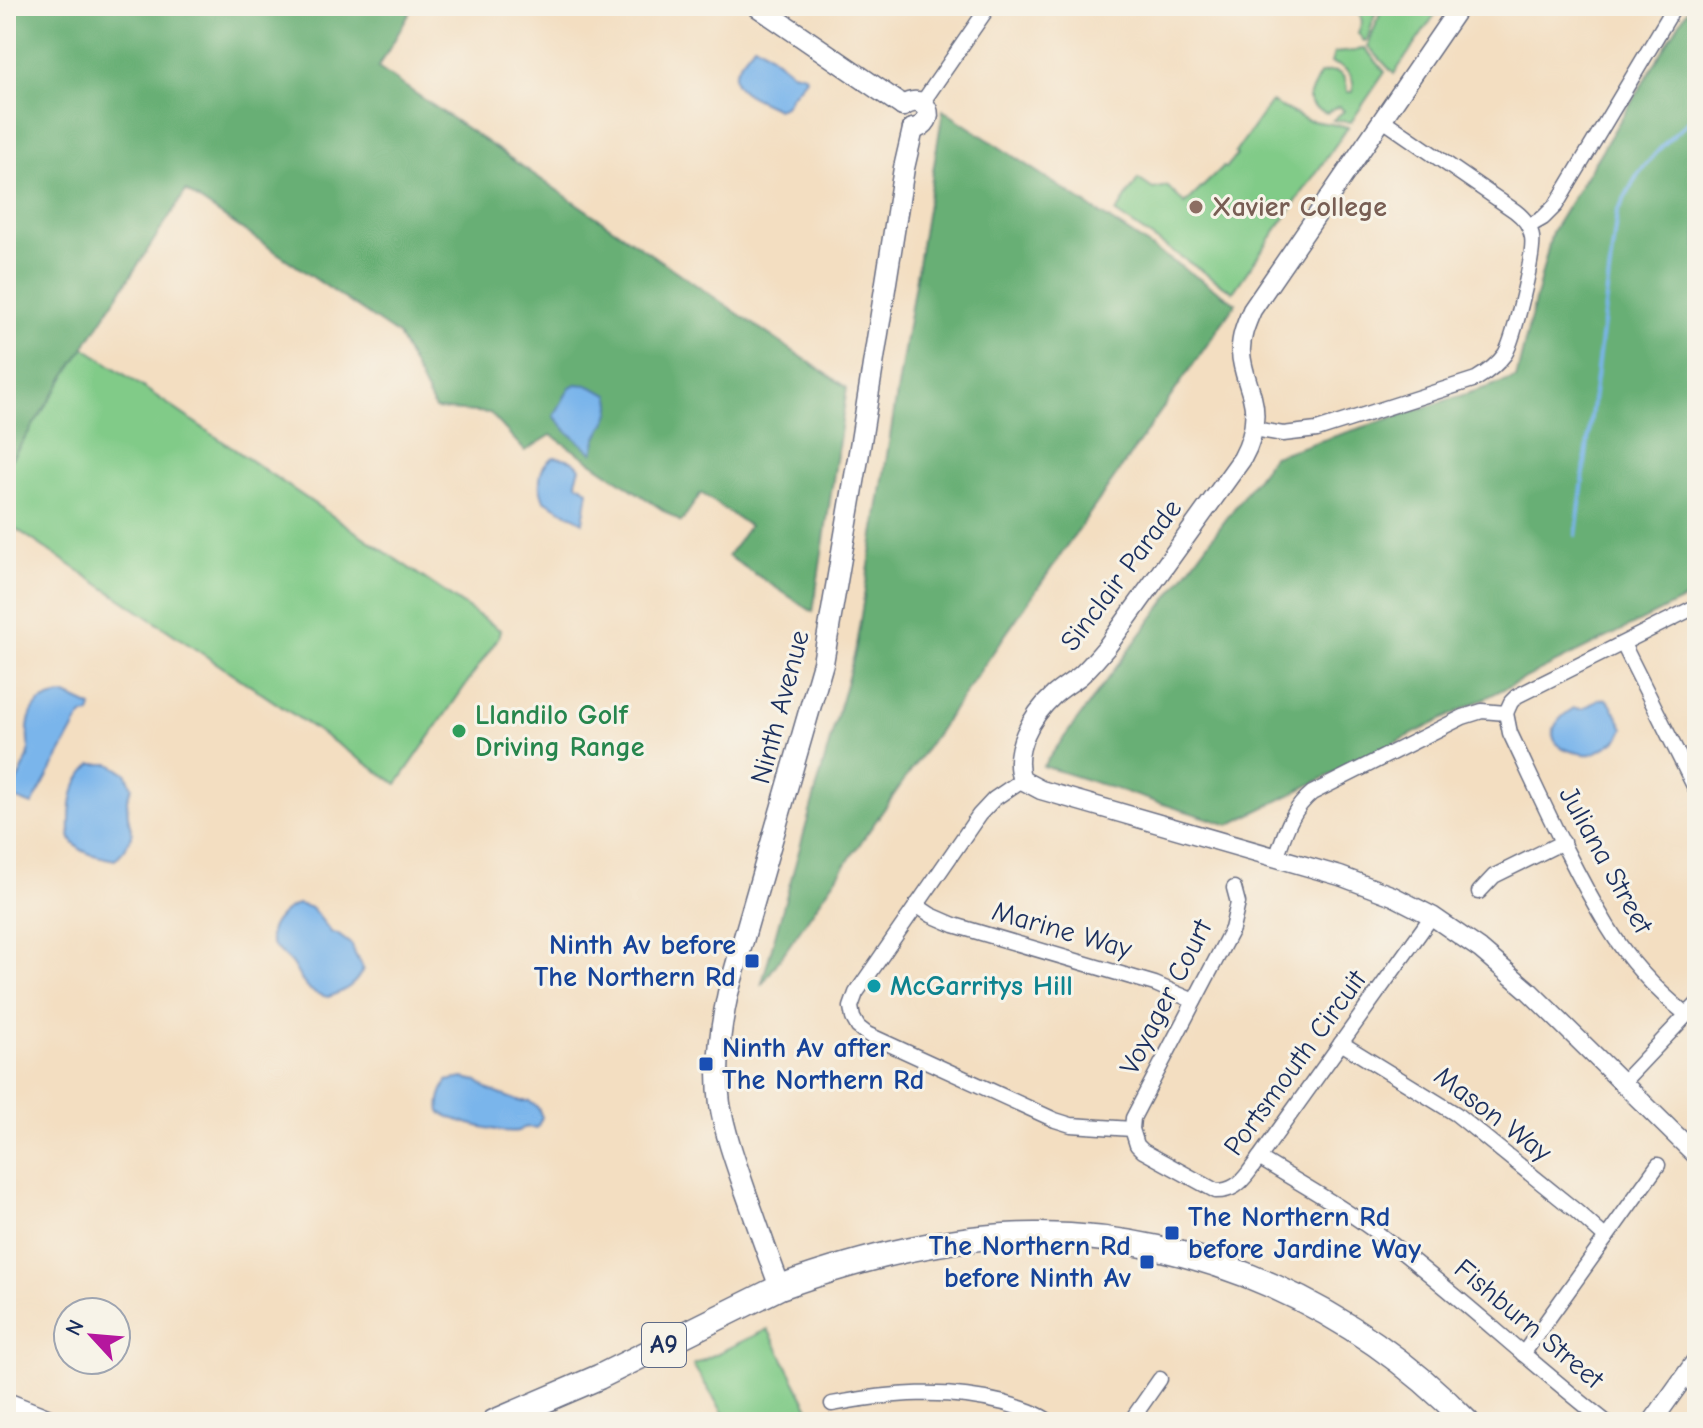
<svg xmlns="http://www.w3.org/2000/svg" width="1703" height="1428" font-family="'Comic Neue',sans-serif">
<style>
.green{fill:#81cb88;stroke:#4e7d73;stroke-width:2}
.forest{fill:#68af74;stroke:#426f69;stroke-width:2}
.water{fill:#7ab5eb;stroke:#4a72a4;stroke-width:2}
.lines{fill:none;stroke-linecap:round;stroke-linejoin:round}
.stream{stroke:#7ab5eb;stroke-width:4}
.minor-casing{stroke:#676c81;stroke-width:17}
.tertiary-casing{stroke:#676c81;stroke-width:21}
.secondary-casing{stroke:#676c81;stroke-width:23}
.trunk-casing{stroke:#676c81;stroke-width:27}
.minor{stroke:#fff;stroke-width:14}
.tertiary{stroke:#fff;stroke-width:18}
.secondary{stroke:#fff;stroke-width:20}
.trunk{stroke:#fff;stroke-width:24}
.education-dot{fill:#8d6e63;stroke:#f7f3e8;stroke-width:3}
.leisure-dot{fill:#2e9e5b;stroke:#f7f3e8;stroke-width:3}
.transit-dot{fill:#1a4fb4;stroke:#f7f3e8;stroke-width:3}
.culture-dot{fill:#0f9aa8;stroke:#f7f3e8;stroke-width:3}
.labels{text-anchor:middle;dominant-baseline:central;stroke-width:6;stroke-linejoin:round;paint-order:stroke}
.shield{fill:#f7f3e8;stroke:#5d6a87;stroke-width:2}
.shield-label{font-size:26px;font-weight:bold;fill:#1b2f5e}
.education-label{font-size:28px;font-weight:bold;fill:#785e54;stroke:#f7f3e8;text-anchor:start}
.street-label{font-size:28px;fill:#1b2f5e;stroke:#f7f3e8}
.leisure-label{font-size:28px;font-weight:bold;fill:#27864d;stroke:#f7f3e8;text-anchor:start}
.transit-label{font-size:28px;font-weight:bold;fill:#164399;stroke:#f7f3e8;text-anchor:end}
.culture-label{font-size:28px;font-weight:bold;fill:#0d838f;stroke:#f7f3e8;text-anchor:start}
</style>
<rect width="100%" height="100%" fill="#f7f3e8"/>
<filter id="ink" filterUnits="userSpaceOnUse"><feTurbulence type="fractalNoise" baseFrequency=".0125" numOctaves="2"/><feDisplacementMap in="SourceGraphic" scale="16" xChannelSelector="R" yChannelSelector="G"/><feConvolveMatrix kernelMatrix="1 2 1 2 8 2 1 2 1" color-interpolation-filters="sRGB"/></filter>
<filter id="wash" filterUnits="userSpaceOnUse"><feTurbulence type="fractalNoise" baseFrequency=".006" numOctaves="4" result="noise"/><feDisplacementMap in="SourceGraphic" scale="32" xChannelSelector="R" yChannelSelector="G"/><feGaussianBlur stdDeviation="1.8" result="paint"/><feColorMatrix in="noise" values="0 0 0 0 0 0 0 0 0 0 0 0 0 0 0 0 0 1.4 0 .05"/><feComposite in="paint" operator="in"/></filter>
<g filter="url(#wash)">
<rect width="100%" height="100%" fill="#f3dec1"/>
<!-- green -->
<g class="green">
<path d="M1358,6H1378L1367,40L1364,41L1358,33L1362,22Z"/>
<path d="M1383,6H1441L1394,74L1368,46Z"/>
<path d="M1365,48L1385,72L1351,122L1333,120L1344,111L1339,106L1327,113C1318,110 1312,107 1308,98L1320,74C1337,68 1347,73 1347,92H1353C1355,75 1347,67 1331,63L1334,53L1355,51Z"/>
<path d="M1271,102L1307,120L1348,127L1233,292L1116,213L1138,179L1153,189L1167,186L1185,204L1223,167L1226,168L1237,155L1235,153Z"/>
<path d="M84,347L500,630L498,638L397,784L6,522V467Z"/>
<path d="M768,1329L816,1422H729L693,1365Z"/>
</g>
<!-- forest -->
<g class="forest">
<path d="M6,6H414L378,68L847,388L813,612L728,556L749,526L701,493L681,522L551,435L525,451L490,413L435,409L398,335L186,191L6,467Z"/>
<path d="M1690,6H1697V593L1229,825L1043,766L1273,456L1516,378L1552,232Z"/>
<path d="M943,110L1236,303L761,986L855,652Z"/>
</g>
<!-- water -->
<g class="water">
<path d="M754,45L760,47L792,72L805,75L806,79L791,96L785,106L777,109C766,102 729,92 735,73C738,63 748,54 754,45Z"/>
<path d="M576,384L587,385L609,395C616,413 603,424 596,440C595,442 594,451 593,453L568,432L554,416L570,387Z"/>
<path d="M554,457C565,458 574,459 580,468L576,481L578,485L582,486L588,491L583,522L544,500C537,484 538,465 554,457Z"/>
<path d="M66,695L92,707L90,714L83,715L78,721L32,805L14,798L12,794C15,780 27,765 29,753C30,749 28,745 28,741C26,711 36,697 66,695Z"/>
<path d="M1600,699H1606L1611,704L1624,728C1621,737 1616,741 1608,746C1603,748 1596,753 1591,754C1587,755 1583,754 1579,753C1543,746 1548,724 1574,708L1582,709Z"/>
<path d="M92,764H110L126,773L132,787L127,799L128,816L132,834L125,849L115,860C101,857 78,854 71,839C69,834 70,825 70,820C70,796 75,780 92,764Z"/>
<path d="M298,904L312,908L332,933L337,934L352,945L354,952L363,969C356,985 345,991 328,997C304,992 304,983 292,964C287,957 280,953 274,947C261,929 283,910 298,904Z"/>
<path d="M463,1078L477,1081L489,1090L518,1101H529L538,1108L542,1117L537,1128C533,1128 528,1126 524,1128C522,1128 520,1130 518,1131C502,1134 452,1121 440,1112C438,1100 442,1092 447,1081Z"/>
</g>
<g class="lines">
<!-- stream -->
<path class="stream" d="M1576,535L1617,212L1638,174L1664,144L1697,114"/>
</g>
</g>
<g filter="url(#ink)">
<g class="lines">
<!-- minor casing -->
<g class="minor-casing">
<g id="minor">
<path d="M922,103L989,6"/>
<path d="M1529,226L1543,218L1556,205L1675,6"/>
<path d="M1254,429L1283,434L1317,430L1476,379C1488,372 1497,365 1505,354C1514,339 1535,253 1532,237C1530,225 1524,218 1515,211L1383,120"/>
<path d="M1623,644L1697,792"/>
<path d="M1506,713L1510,733C1541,798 1571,866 1608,927C1628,960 1657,991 1687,1015"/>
<path d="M1022,780L994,799L979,815L856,993L851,1007L853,1018L858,1027L867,1034L1055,1120L1071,1125L1132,1129L1137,1145L1143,1151L1216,1191C1232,1191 1240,1184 1249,1172L1432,916"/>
<path d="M1276,858C1285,833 1291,810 1312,793L1463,717L1482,711L1506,713L1511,702L1517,696L1697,606"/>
<path d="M1479,892L1494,876L1563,842"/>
<path d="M916,905L931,915L954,925L1155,984L1194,1001"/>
<path d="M1341,1043L1456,1114L1576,1211L1606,1238"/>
<path d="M1623,1082L1697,1004"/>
<path d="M1132,1129L1133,1118L1232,929L1238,903L1234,888"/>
<path d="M1259,1158C1301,1184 1345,1208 1384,1238C1460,1296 1530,1363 1606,1422"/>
<path d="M1523,1354L1658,1165"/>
<path d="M832,1404C891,1393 946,1388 1004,1403C1021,1408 1036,1412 1050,1422"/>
<path d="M1130,1422L1160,1379"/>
</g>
</g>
<!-- tertiary casing -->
<g class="tertiary-casing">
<g id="tertiary">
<path d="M1460,6L1252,310C1246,324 1240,338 1241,353C1242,369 1248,382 1252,397C1258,419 1253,439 1242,459L1106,648C1098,657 1090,667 1080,676C1072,682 1062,688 1054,695C1032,715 1011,750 1022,780L1041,790L1340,876L1393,896L1432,916L1480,949L1529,991L1697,1156"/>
<path d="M1652,1422L1697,1359"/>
</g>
</g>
<!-- secondary casing -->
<g class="secondary-casing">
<g id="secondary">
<path d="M757,6L903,106"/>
<path d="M903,106C926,90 940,123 913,129"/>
<path d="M780,1287C768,1256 757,1224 746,1193C736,1164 725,1134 720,1104C715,1067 720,1029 728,993L823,663L861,441L904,168L913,129"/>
</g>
</g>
<!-- trunk casing -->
<g class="trunk-casing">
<g id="trunk">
<path d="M6,1405L49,1422"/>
<path d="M494,1422L599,1377L780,1287C861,1258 953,1234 1040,1235C1202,1236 1355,1307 1467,1422"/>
</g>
</g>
<!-- minor -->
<use href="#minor" class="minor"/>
<!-- tertiary -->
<use href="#tertiary" class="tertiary"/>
<!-- secondary -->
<use href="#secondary" class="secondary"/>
<!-- trunk -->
<use href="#trunk" class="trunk"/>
</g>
</g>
<!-- markers -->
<circle class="education-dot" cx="1196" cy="207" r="8"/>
<circle class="leisure-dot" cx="459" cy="731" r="8"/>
<g class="transit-dot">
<rect x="744" y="953" width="16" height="16" rx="4"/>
<rect x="698" y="1056" width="16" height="16" rx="4"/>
<rect x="1164" y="1225" width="16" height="16" rx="4"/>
<rect x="1139" y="1254" width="16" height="16" rx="4"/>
</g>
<circle class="culture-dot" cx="874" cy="986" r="8"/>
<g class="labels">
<!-- shield labels -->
<rect class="shield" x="642" y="1323" width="44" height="44" rx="6"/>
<g class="shield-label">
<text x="664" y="1345">A9</text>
</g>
<!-- education labels -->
<g class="education-label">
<text x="1212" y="207">Xavier College</text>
</g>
<!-- street labels -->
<g class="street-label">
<text transform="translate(1121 575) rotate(-53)">Sinclair Parade</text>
<text transform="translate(780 707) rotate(-75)">Ninth Avenue</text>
<text transform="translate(1606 860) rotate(61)">Juliana Street</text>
<text transform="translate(1062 930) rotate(16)">Marine Way</text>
<text transform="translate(1166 997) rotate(-63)">Voyager Court</text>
<text transform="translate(1295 1063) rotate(-54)">Portsmouth Circuit</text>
<text transform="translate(1493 1114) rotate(37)">Mason Way</text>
<text transform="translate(1529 1324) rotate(40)">Fishburn Street</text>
</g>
<!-- leisure labels -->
<g class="leisure-label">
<text x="475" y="715">Llandilo Golf<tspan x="475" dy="32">Driving Range</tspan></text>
</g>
<!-- transit labels -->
<g class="transit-label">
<text x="736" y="945">Ninth Av before<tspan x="736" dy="32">The Northern Rd</tspan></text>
<text x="722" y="1048" text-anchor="start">Ninth Av after<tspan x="722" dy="32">The Northern Rd</tspan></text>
<text x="1188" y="1217" text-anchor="start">The Northern Rd<tspan x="1188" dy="32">before Jardine Way</tspan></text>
<text x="1131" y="1246">The Northern Rd<tspan x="1131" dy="32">before Ninth Av</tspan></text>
</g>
<!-- culture labels -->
<g class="culture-label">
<text x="890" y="986">McGarritys Hill</text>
</g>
</g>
<!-- margin -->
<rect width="1703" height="1428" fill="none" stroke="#f7f3e8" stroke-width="32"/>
<!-- north arrow -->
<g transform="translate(92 1336) rotate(296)"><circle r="38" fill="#f7f3e8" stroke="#9fa5b1" stroke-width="2"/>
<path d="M0-6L14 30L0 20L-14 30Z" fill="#b5179e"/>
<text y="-12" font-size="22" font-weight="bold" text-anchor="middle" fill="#1b2f5e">N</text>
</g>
</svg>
